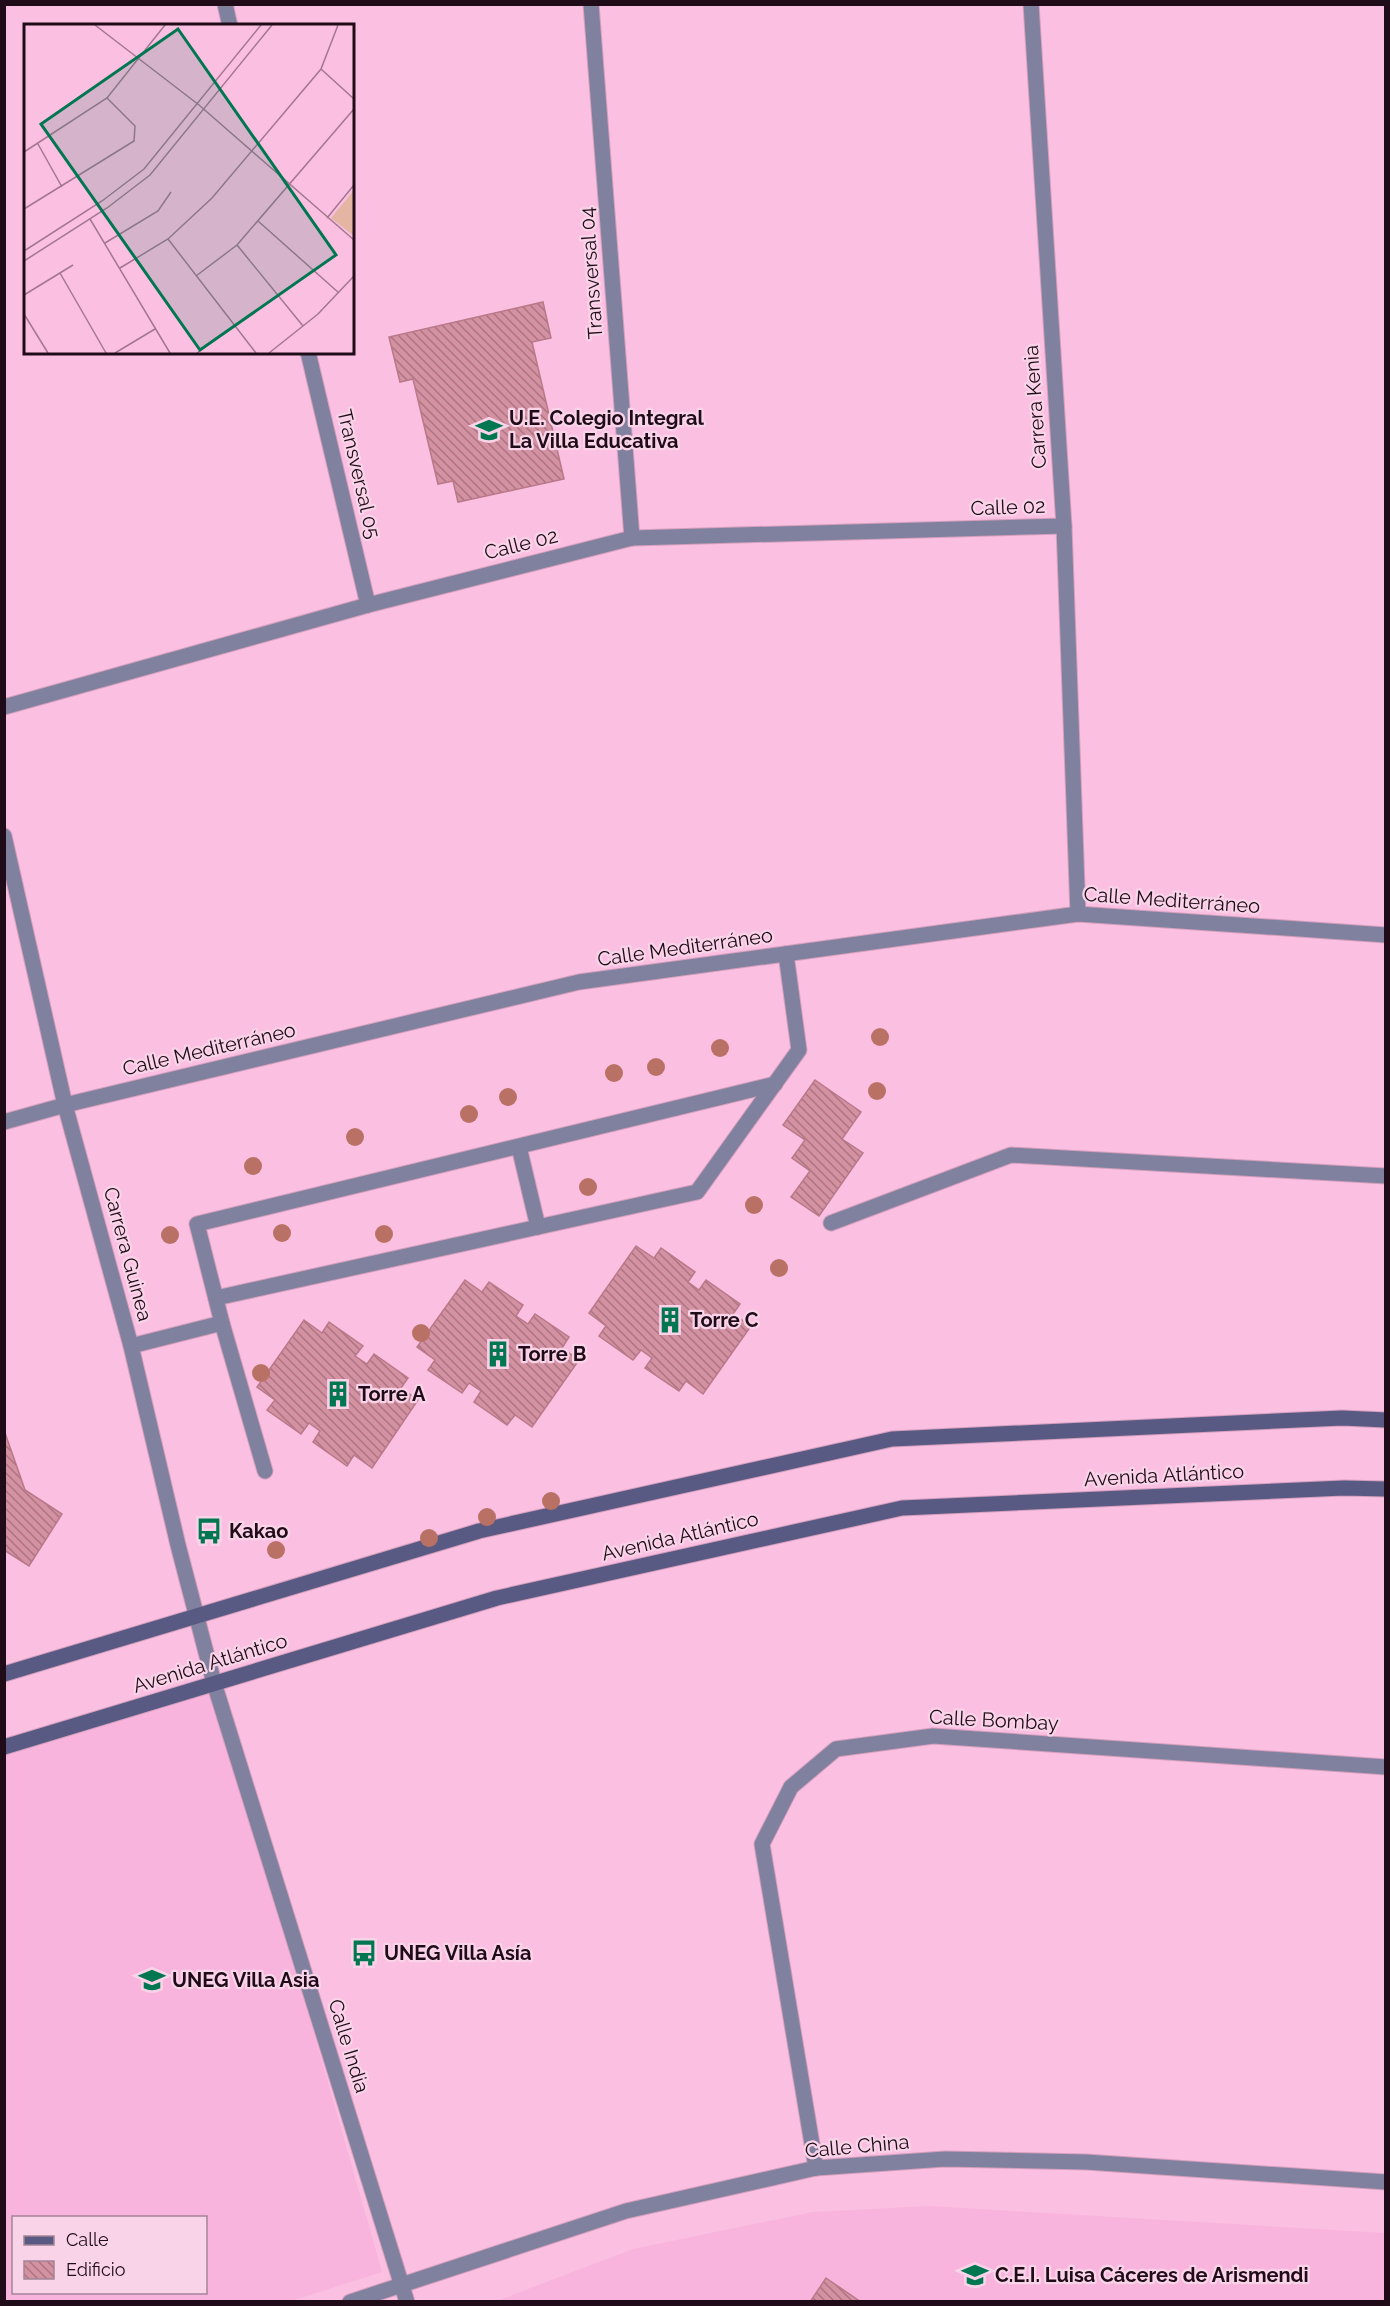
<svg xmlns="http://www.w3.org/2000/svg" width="1390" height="2306" font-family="Raleway,sans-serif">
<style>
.built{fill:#f8b4dc;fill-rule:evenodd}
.building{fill:url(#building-back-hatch);stroke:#b97989;stroke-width:1.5}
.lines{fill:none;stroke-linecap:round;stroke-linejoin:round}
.lane-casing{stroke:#d49fbd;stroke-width:17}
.street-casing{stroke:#d49fbd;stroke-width:17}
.secondary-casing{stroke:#d49fbd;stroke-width:17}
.lane{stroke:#80819e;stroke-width:15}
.street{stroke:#80819e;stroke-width:15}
.secondary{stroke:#595a83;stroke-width:15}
.tree{fill:#ba7165}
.labels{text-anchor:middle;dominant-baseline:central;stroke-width:4.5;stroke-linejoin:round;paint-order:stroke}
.street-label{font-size:20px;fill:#200c18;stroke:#f9d4e9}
.poi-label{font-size:20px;font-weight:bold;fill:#200c18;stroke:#f9d4e9;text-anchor:start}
.inset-road{fill:none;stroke:#a37791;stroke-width:1.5}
.view{fill:#007651;fill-opacity:0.15;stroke:#007651;stroke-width:3}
.inset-edge{fill:none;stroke:#200c18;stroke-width:3}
</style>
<defs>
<pattern id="building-back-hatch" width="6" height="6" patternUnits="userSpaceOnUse" patternTransform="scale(1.5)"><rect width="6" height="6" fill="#d391a1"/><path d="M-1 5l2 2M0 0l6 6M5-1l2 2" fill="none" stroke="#ab7582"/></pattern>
</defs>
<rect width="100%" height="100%" fill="#fbbfe1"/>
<!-- built -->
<g class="built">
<path d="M214,1683L382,2272L291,2301L5,2302V1743ZM14,2218H206V2292H14Z"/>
<path d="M929,2206L1385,2233V2301L494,2302L633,2249L813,2212Z"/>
</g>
<!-- building -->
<g class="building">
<path d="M543,302L551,338L532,342L564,479L458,502L453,481L438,484L413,379L400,382L389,337Z"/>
<path d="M815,1080L861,1112L842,1139L863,1153L819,1216L791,1197L810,1171L792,1158L805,1140L783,1125Z"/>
<path d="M636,1246L654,1258L661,1248L695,1272L688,1282L699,1290L706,1280L740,1304L733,1314L751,1326L703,1394L686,1381L679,1391L645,1368L652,1358L641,1350L633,1360L599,1336L606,1326L589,1313Z"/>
<path d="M465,1280L482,1292L489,1282L523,1305L516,1316L528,1324L535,1314L569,1337L562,1348L579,1360L532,1427L515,1415L507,1425L474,1402L481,1391L469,1383L462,1393L428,1370L435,1360L417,1347Z"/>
<path d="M304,1320L322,1333L329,1322L363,1346L355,1356L367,1364L374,1354L408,1378L401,1388L418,1400L372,1468L354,1455L347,1466L313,1442L320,1431L309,1423L301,1434L267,1410L275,1400L257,1387Z"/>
<path d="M4,1430L25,1490L62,1514L29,1566L4,1550Z"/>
<path d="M826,2278L861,2302H810Z"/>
</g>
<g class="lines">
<!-- lane casing -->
<g class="lane-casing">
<g id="lane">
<path d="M519,1147L538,1227"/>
<path d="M216,1298L697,1192L799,1050L786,954"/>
<path d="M131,1346L222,1323"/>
<path d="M265,1471L222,1323L197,1224L775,1084"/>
</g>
</g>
<!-- street casing -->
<g class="street-casing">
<g id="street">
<path d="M225,4L230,26"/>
<path d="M591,4L632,538"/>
<path d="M1031,4L1064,526L1078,914"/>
<path d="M308,352L368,605"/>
<path d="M4,707L368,605L632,538L1064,526"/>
<path d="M4,836L65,1105L131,1346L178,1545L214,1683L407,2302"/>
<path d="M4,1122L65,1105L579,982L1078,914L1386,935"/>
<path d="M831,1223L1011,1155L1386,1176"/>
<path d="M816,2168L762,1844L791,1787L836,1749L933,1736L1386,1767"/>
<path d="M350,2302L626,2211L816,2168L945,2159L1086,2162L1386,2182"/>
</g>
</g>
<!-- secondary casing -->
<g class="secondary-casing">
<g id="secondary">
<path d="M4,1674L479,1531L892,1439L1342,1418L1386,1420"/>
<path d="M4,1747L497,1598L902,1508L1344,1488L1386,1489"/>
</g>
</g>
<!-- lane -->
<use href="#lane" class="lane"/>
<!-- street -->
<use href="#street" class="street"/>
<!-- secondary -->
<use href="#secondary" class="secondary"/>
</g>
<!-- trees -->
<g class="tree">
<circle cx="880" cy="1037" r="9"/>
<circle cx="720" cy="1048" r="9"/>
<circle cx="656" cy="1067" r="9"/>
<circle cx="614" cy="1073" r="9"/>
<circle cx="877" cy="1091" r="9"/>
<circle cx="508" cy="1097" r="9"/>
<circle cx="469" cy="1114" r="9"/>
<circle cx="355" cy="1137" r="9"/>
<circle cx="253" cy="1166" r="9"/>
<circle cx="588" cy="1187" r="9"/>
<circle cx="754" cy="1205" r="9"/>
<circle cx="282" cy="1233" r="9"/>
<circle cx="384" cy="1234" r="9"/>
<circle cx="170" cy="1235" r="9"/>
<circle cx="779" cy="1268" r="9"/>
<circle cx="421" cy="1333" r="9"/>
<circle cx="261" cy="1373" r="9"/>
<circle cx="551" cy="1501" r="9"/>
<circle cx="487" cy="1517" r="9"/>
<circle cx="429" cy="1538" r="9"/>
<circle cx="276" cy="1550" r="9"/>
</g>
<!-- icons -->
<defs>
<g id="school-bare" transform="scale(2.07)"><path d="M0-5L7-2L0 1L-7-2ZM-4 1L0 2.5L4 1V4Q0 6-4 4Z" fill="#007651" stroke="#f9d4e9" stroke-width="2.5" paint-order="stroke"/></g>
<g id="building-bare" transform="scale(2.07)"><path d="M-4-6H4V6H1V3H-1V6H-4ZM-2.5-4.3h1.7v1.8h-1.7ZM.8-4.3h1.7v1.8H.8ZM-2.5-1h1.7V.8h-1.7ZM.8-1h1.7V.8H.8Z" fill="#007651" stroke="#f9d4e9" stroke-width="2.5" paint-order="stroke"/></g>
<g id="bus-bare" transform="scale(2.07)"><path d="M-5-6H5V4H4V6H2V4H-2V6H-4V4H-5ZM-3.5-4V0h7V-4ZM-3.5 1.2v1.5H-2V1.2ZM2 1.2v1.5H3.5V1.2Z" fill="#007651" stroke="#f9d4e9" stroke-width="2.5" paint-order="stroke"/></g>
<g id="university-bare" transform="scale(2.07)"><path d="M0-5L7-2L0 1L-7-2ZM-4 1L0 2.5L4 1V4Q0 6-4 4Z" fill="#007651" stroke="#f9d4e9" stroke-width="2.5" paint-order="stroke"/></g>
</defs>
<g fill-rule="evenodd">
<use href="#school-bare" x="489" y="430"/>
<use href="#building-bare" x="670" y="1320"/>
<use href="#building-bare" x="498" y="1354"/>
<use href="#building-bare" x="338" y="1394"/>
<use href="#bus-bare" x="209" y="1531"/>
<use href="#bus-bare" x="364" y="1953"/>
<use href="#university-bare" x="152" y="1980"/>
<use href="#school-bare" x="975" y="2275"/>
</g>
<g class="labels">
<!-- street labels -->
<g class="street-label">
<text transform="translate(591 273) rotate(-94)">Transversal 04</text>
<text transform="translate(1035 407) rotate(-94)">Carrera Kenia</text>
<text transform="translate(359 474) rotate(77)">Transversal 05</text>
<text transform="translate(1008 507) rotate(-2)">Calle 02</text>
<text transform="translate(521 544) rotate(-14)">Calle 02</text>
<text transform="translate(1172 900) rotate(4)">Calle Mediterráneo</text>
<text transform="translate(685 947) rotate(-8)">Calle Mediterráneo</text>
<text transform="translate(209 1049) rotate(-13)">Calle Mediterráneo</text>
<text transform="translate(128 1254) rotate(75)">Carrera Guinea</text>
<text transform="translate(1164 1475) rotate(-3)">Avenida Atlántico</text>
<text transform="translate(680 1536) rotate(-13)">Avenida Atlántico</text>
<text transform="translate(210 1663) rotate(-17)">Avenida Atlántico</text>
<text transform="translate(994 1720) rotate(3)">Calle Bombay</text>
<text transform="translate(349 2046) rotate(73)">Calle India</text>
<text transform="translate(857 2146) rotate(-5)">Calle China</text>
</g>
<!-- poi labels -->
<g class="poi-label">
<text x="509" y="418">U.E. Colegio Integral<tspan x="509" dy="23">La Villa Educativa</tspan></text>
<text x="690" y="1320">Torre C</text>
<text x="518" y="1354">Torre B</text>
<text x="358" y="1394">Torre A</text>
<text x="229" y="1531">Kakao</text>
<text x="384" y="1953">UNEG Villa Asía</text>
<text x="172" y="1980">UNEG Villa Asia</text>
<text x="995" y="2275">C.E.I. Luisa Cáceres de Arismendi</text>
</g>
</g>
<!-- overview -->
<g transform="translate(24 24)">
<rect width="330" height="330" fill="#fbbfe1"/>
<path d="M330,166V212L307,194Z" fill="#e4b5a2"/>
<path class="inset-road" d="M71,1L175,81L330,216M297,45L330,75M14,120L38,163M0,128L83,74L141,1M0,185L110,117L111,102L83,74M303,194L330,161M66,195L146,329M234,197L315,269M144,215L232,329M81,219L134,187L147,168M213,221L279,302M0,227L78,177L120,145L237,1M0,237L83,184L126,151L248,1M96,244L144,215L188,174L297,45L314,1M36,249L82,329M172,252L213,221L330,85M0,271L49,241M0,290L24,329M91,329L131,305M173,329L211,301M245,329L294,290L330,252"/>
<path class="view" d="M154,5L312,231L176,326L17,100Z"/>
<rect width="330" height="330" class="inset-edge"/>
</g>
<!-- border -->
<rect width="1390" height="2306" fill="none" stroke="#200c18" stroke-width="12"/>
<!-- legend -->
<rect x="12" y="2216" width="195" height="78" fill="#f9d4e9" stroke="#a28495" stroke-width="1.5"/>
<rect x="24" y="2236" width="30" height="9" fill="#595a83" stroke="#a28495" stroke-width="1.5"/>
<text x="66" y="2246" font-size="18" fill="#200c18">Calle</text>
<rect x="24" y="2261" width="30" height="18" fill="url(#building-back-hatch)" stroke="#a28495" stroke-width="1.5"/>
<text x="66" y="2276" font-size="18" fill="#200c18">Edificio</text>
</svg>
